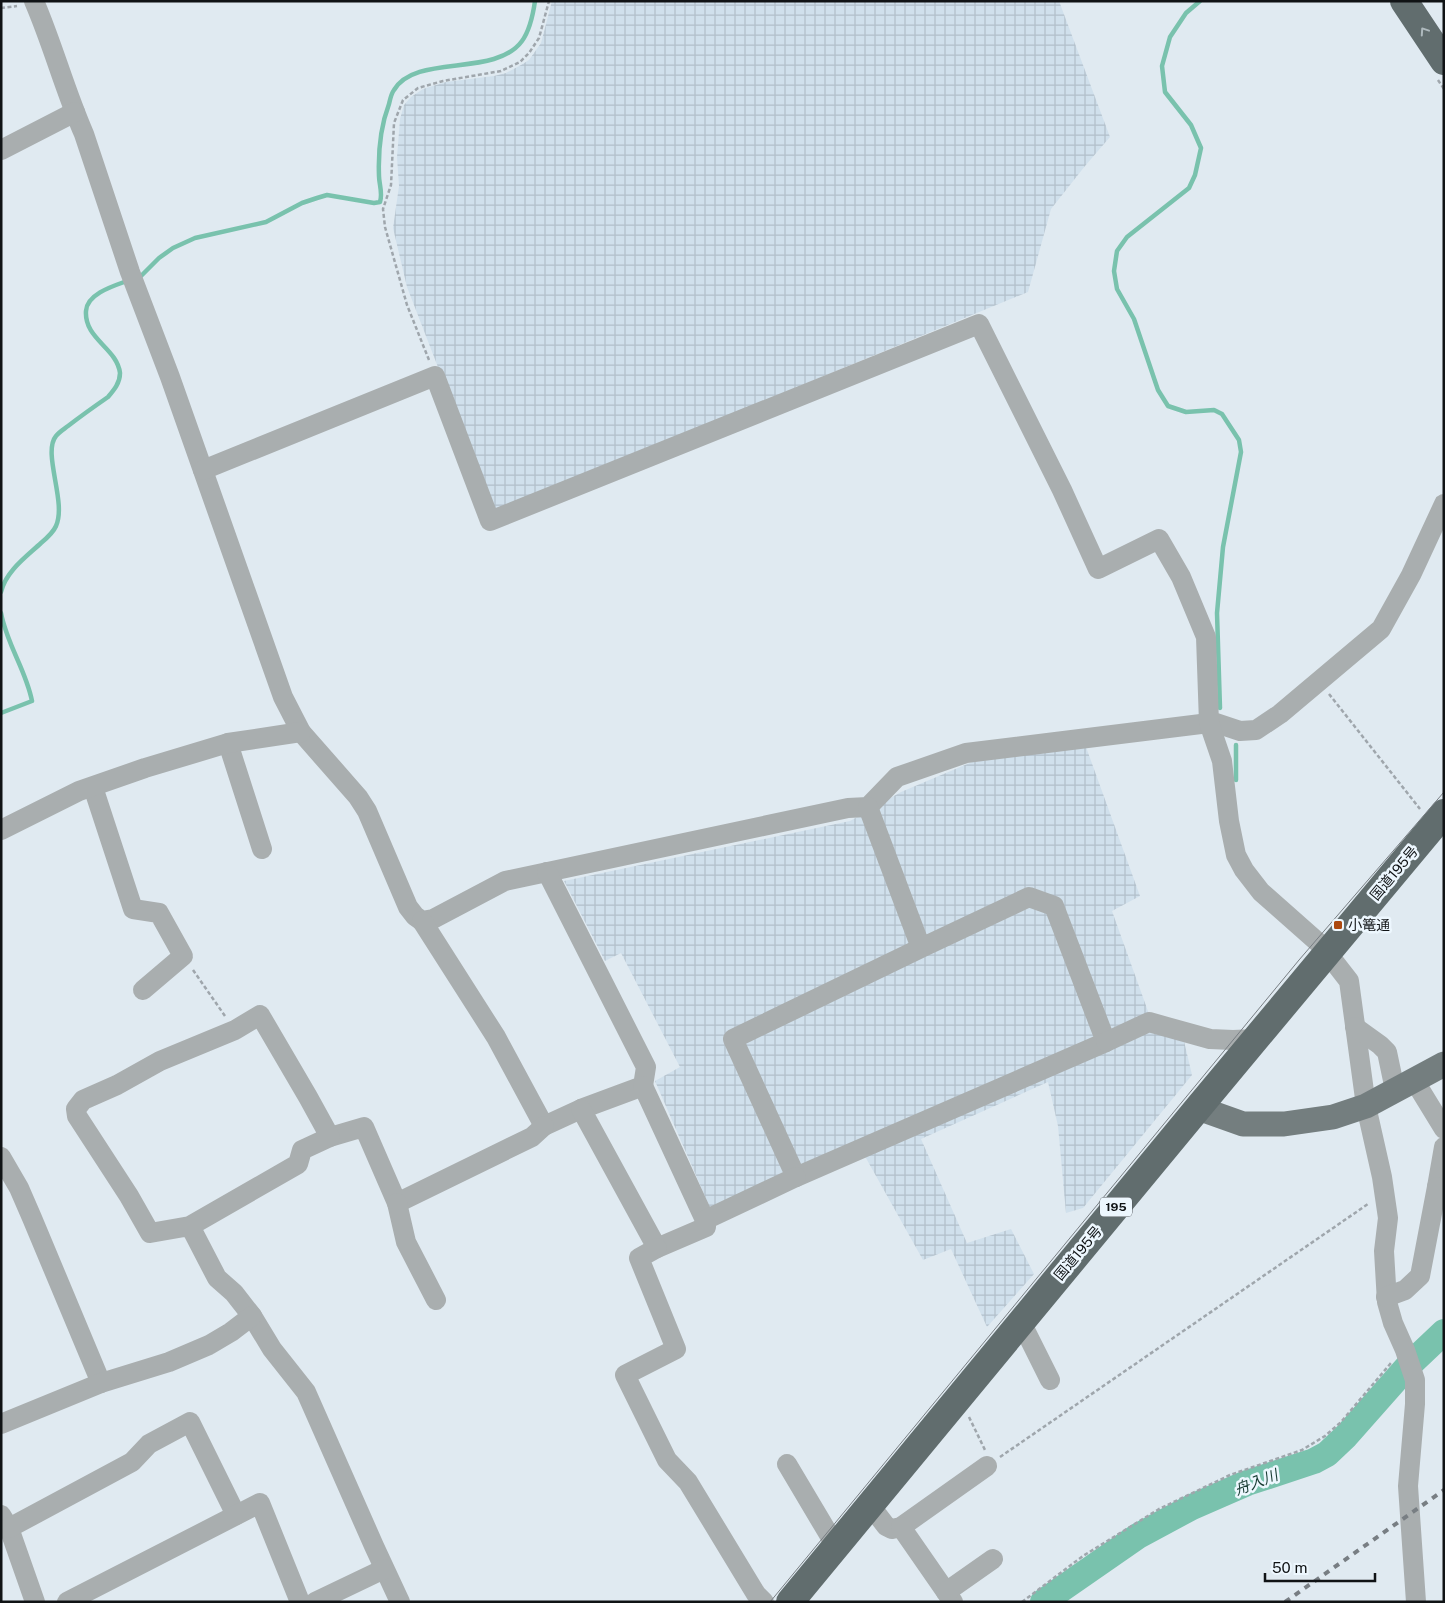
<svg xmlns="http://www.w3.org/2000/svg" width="1445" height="1603" font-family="'Public Sans','Noto Sans JP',sans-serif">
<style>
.industrial{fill:url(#industrial-grid)}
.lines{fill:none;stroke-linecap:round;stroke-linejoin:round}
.stream{stroke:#79c2ad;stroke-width:4.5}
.river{stroke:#79c2ad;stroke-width:26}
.path{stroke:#9fa6ac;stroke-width:2.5;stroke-dasharray:4 2.5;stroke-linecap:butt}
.minor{stroke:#a9aeaf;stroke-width:20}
.major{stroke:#747e7f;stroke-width:25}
.highway{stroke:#616d6e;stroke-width:28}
.tram{stroke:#787e83;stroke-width:1}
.rail{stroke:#787e83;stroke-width:4;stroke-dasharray:6 6;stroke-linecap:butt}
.oneway{stroke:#aeb9bd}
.poi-dot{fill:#ac4910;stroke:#edf7fe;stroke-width:2}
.labels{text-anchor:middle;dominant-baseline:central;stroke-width:5;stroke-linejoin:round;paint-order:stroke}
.shield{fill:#edf7fe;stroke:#52575b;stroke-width:1}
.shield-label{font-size:12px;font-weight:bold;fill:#101315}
.street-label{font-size:14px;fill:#101315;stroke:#edf7fe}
.poi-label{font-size:14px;fill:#101315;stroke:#edf7fe;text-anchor:start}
.water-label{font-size:15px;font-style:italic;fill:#193c33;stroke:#edf7fe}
</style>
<defs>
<pattern id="industrial-grid" width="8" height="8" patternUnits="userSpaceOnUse" patternTransform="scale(1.25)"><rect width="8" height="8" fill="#d0e0ec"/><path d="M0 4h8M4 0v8" fill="none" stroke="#b2bfca"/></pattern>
</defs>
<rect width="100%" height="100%" fill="#e0eaf1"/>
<!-- industrial -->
<g class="industrial">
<path d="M552,1H1059L1110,137L1085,166L1051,209L1028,292L494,512L407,287L393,228L399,186L397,157L400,119L404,105L411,97L423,89L446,82L494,76L506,73L521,65L529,60L541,43Z"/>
<path d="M1086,747L1140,896L1112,911L1154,1028L1184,1041L1192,1075L1083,1208L1066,1213L1058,1126L1048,1082L921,1139L967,1243L1011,1229L1034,1274L987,1327L951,1249L923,1260L857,1142L711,1210L655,1081L680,1067L621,953L605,961L564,881L850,821L901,792L972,762Z"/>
</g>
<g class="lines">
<!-- stream -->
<g class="stream">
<path d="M1200,1L1186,13L1170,37L1162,66L1165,92L1191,125L1201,148L1195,175L1189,188L1127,237L1117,251L1114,271L1117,289L1134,319L1158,390L1168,406L1186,412L1214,410L1222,414L1239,440L1241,452L1223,547L1217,613L1220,708"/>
<path d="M137,278L141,276L159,258L173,248L195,238L266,222L302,203L317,198L327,195L374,203L380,202C383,193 379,184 379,176C378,150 380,128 389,104C390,100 391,94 394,90C416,53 495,78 522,41C530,30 533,15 535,1"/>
<path d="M1,592C6,571 26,557 41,543C47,538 53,533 56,526C67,502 42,453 56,436C59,432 64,429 68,426C81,416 95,406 108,397C114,390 120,383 120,373C117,348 84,339 86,311C87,294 113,286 127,281"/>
<path d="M1,613C7,645 26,670 32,701L1,713"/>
<path d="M1236,745V780"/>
</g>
<!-- river -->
<path class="river" d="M1043,1602L1138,1536L1192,1507L1247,1483L1314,1461L1327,1454L1346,1436L1407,1367L1444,1332"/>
<!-- path -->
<g class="path">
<path d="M1,8L17,6"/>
<path d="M1438,80L1444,89"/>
<path d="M429,360L407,305L385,227L383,209L391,185L394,123L403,100L418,88L443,81L501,71L520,62L529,53L539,38L549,1"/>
<path d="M1329,694L1420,809"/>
<path d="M193,970L225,1016"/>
<path d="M969,1417L985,1450"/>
<path d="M1000,1457L1368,1204"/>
<path d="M1022,1602L1083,1556L1159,1509L1230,1475L1302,1450L1325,1436L1341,1422L1391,1363"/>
</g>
<!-- minor -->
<g class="minor">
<path d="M34,1C53,45 65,91 84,134L130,272L170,377L283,697L301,732L358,797L367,811L408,907L415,916L422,921L433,919L505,881L848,808L868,807L897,777L966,753L1209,723H1216L1240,731L1256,730L1280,714L1381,629L1411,575L1444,504"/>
<path d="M1,150L75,112"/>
<path d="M203,470L435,376L490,521L979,324L1062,490L1098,569L1159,539L1181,577L1206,637L1209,723L1222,761L1229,821L1236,855L1244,870L1261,892L1321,945L1349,981L1366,1106L1382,1177L1388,1218L1384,1251L1387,1302L1393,1323L1405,1350L1415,1380V1404L1408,1486L1416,1602"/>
<path d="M228,743L262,849"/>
<path d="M93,787L133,909L159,913L183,956L143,990"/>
<path d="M868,807L921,948L1029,897L1054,906L1106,1042L796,1177L733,1039L921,948"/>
<path d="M1,830L79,791L145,768L228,743L301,732"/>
<path d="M422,921L496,1037L544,1126L581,1109L643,1086L646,1067L547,872"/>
<path d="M1355,1027L1380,1045L1387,1052L1395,1090"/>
<path d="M1106,1042L1149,1022L1210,1039L1233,1040L1256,1039"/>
<path d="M1414,1080L1444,1129"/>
<path d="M643,1086L705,1220"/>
<path d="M581,1109L657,1248L706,1227L705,1220L796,1177"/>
<path d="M330,1137L364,1127L397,1203L532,1137L544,1126"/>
<path d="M1444,1147L1437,1187L1444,1188"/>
<path d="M1,1157L19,1188L32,1218L101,1383"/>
<path d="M397,1203L406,1242L436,1300"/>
<path d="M190,1226L150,1233L129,1196L77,1116L76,1109L83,1100L117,1085L160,1061L235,1030L260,1015L308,1097L330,1137L302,1150L298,1164L190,1226L217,1278L234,1293L252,1316L272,1349L306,1392L374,1546L400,1602"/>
<path d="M657,1248L639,1258L676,1349L625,1375L667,1460L688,1482L756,1594L764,1602"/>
<path d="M1386,1297L1405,1290L1420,1276L1437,1187"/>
<path d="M1021,1322L1050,1380"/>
<path d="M1,1424L101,1383L169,1362L209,1345L231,1332L252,1316"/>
<path d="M787,1464L828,1533L831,1538L838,1543"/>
<path d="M870,1505L886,1526L892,1529L901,1527L987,1466"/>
<path d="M1,1515L9,1528L35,1602"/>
<path d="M901,1527L953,1602"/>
<path d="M9,1528L132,1462L149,1444L190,1422L236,1515"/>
<path d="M946,1592L993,1559"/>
<path d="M67,1602L260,1503L300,1602"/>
<path d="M315,1602L384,1569"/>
</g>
<!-- major -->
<path class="major" d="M1198,1108L1243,1124H1284L1333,1117L1366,1106L1444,1064"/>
<!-- highway -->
<g class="highway">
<path d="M1404,1L1444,61"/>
<path d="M790,1602L1198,1108L1444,813"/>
</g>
<!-- tram -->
<path class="tram" d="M770,1602L1299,960L1444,792"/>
<!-- rail -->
<path class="rail" d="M1285,1602L1444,1490"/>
</g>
<!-- one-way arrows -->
<defs><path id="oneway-chevron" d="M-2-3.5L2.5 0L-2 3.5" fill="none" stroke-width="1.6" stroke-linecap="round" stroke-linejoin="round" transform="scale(1.25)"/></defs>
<use class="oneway" href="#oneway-chevron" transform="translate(1424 31) rotate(-124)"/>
<!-- markers -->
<rect class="poi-dot" x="1333" y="920" width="10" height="10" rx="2.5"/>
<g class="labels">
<!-- shield labels -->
<rect class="shield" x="1100" y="1197.5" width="32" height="19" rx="4"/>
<g class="shield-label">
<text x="1116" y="1207">195</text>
</g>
<!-- street labels -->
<g class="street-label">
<text transform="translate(1394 873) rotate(-50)">国道195号</text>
<text transform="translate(1078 1253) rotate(-50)">国道195号</text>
</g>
<!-- poi labels -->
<g class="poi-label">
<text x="1348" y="925">小篭通</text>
</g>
<!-- water labels -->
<g class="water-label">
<text transform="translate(1256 1482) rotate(-21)">舟入川</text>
</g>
</g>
<!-- border -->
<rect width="1445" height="1603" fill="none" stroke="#101315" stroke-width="5"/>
<!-- scale -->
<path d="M1265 1573v8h110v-8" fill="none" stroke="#101315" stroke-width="2.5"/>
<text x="1272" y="1573" font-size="15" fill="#101315" stroke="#edf7fe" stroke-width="4" paint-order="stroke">50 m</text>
</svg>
